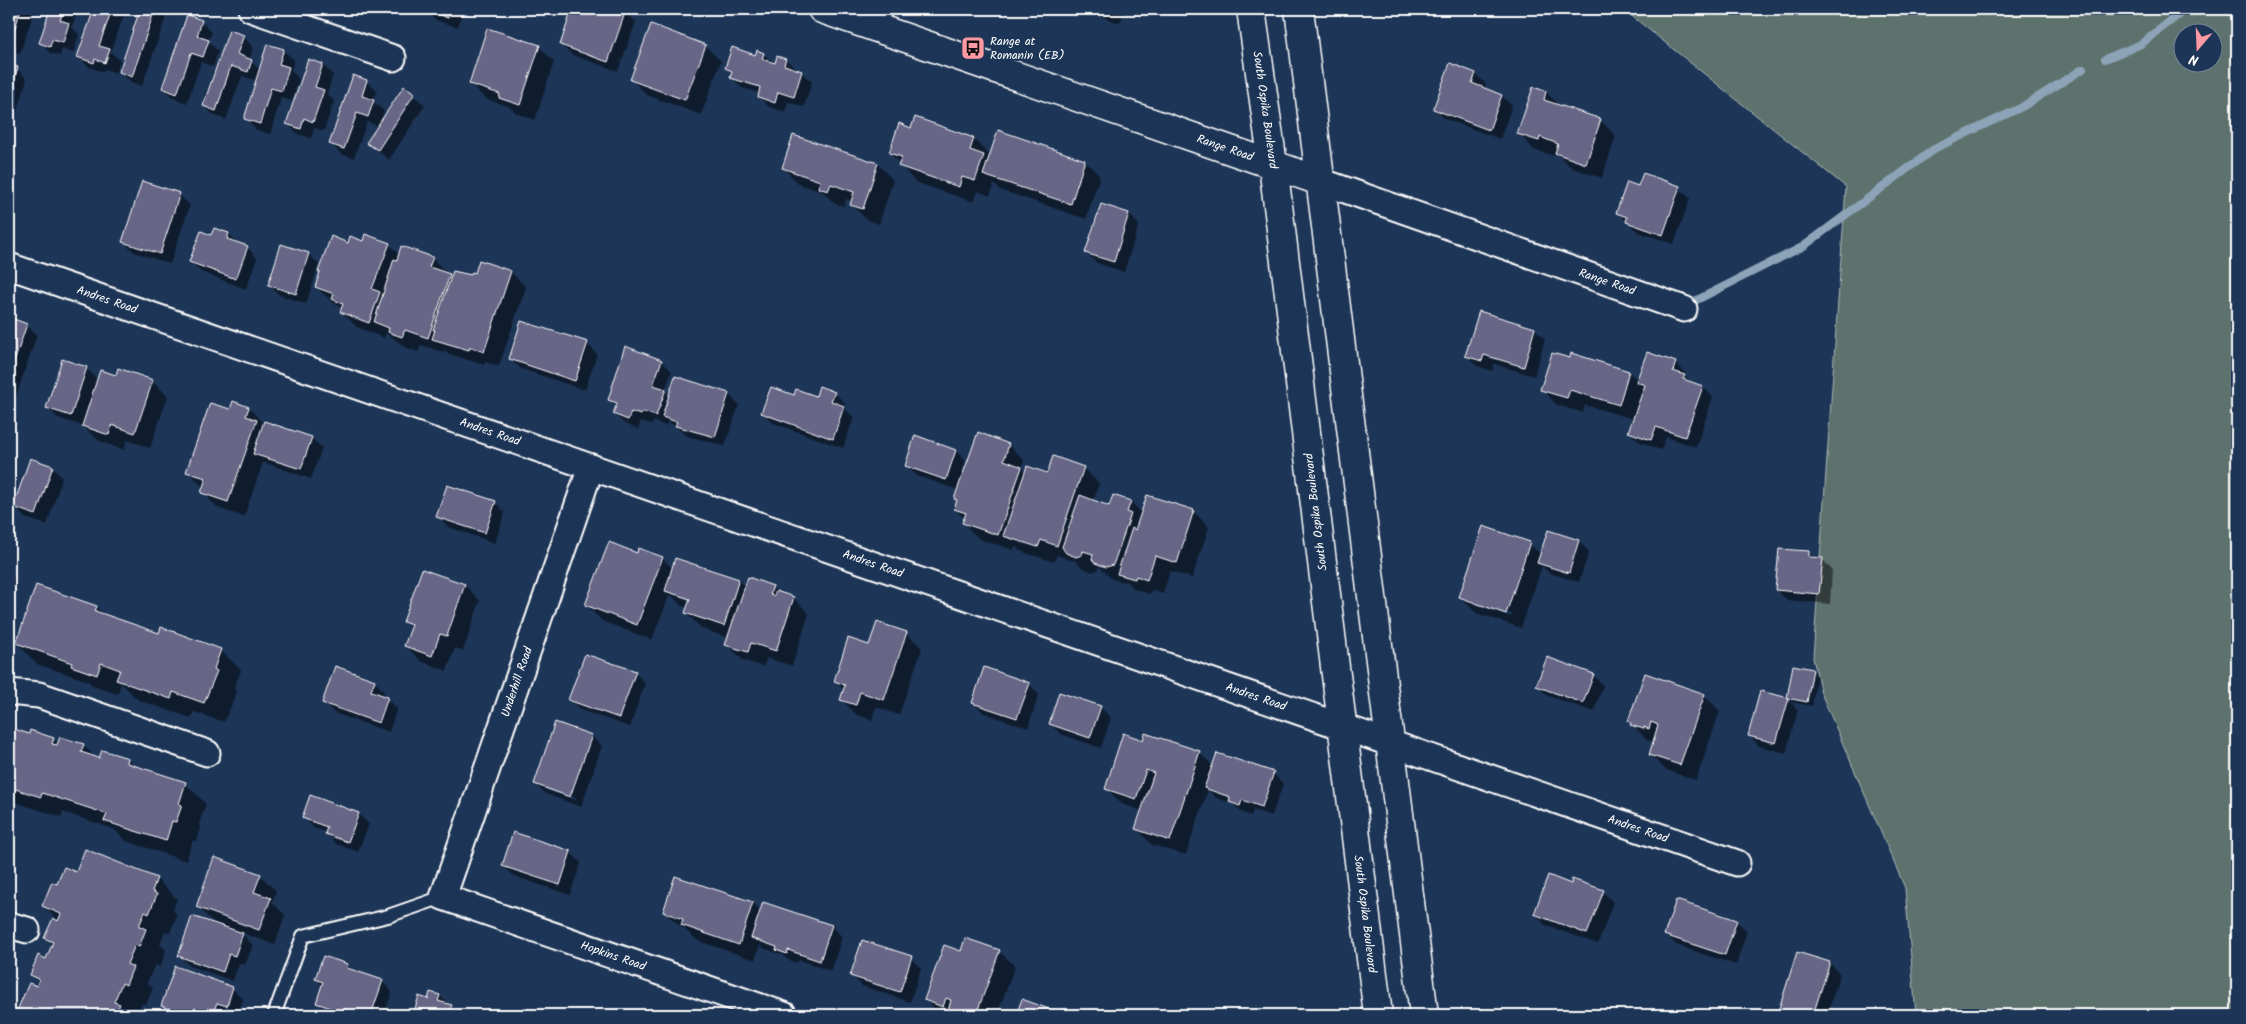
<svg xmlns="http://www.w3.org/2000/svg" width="2246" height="1024" font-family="Kalam,sans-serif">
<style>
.green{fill:#5d726d;stroke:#aeb8b6;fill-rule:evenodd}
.shadow{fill:#0007;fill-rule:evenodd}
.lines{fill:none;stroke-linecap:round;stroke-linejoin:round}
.stream{stroke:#8da4b8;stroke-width:8}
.building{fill:#686687;stroke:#fff}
.lane-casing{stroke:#fff;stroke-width:16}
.street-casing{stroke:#fff;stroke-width:29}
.secondary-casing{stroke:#fff;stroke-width:31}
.lane{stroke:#1d3557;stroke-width:12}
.street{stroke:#1d3557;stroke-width:25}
.secondary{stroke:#1d3557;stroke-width:28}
.labels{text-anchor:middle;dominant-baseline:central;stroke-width:4;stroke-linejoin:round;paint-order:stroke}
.poi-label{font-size:12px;fill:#fff;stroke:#1d3557;text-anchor:start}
.street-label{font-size:12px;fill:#fff;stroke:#1d3557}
</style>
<rect width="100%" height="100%" fill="#1d3557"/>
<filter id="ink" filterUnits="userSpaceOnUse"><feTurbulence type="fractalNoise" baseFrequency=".02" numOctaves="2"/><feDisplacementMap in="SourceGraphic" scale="10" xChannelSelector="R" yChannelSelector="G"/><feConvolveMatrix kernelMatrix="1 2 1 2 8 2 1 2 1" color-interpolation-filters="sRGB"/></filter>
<g filter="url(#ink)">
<!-- green -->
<path class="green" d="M1623,9H2237V1015H1916L1905,888L1821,693L1813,658L1846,187ZM2184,32H2214V62H2184Z"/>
<!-- shadow -->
<g class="shadow">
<path d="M9,9H35L20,53L9,50Z"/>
<path d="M51,9H78L72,27L79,35L73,53L62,49L60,56L50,53L40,42Z"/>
<path d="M95,9H126L111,52L120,61L116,73L105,69L104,72L89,67L79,57Z"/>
<path d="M142,9H157L166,17L142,86L131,82L120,72Z"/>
<path d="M397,9H407L406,12Z"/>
<path d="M425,9H464L458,27L435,20Z"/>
<path d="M574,9L612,10L618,9L625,12L636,22L618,71L572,55L561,45Z"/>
<path d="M1081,9H1125L1120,23Z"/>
<path d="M201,22L212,32L208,41L218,51L213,67L201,62L187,103L173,98L163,88Z"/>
<path d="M243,36L253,47L249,60L261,70L283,50L294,60L291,70L299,79L292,101L281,98L270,134L256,130L246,119L257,81L242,76L226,120L215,116L204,106Z"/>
<path d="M539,46L554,62L535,120L516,113L510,107L486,99L470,84Z"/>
<path d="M705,46L721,61L701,115L647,95L631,79Z"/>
<path d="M763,54L776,64L778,57L786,60L812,82L804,107L788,102L785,112L769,107L759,97L760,93L742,88L731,77L732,74L727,68Z"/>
<path d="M323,65L333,75L327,94L334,101L324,131L314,128L311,138L298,134L288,124Z"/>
<path d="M9,66L17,69L27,79L15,119L9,118Z"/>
<path d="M1475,74L1486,84L1484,89L1502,96L1512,106L1500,139L1445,119L1434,109Z"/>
<path d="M366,81L377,91L373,101L384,111L380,123L404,88L425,105L389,160L368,142L379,126L367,122L354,158L341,154L330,143Z"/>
<path d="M1546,92L1561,107L1600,120L1616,136L1602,178L1572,168L1555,152L1554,156L1534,150L1519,134Z"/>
<path d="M912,129L974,139L990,156L1085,161L1100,176L1086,219L1000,190L994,184L990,196L978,191L974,202L915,182L890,153Z"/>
<path d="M793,136L878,164L893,180L879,224L867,220L851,204L852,201L846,199L844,206L835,204L823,192L799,184L783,168Z"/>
<path d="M1639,188H1679L1690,198L1674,244L1638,232L1618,213Z"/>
<path d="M179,195L190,205L170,264L134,252L123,241Z"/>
<path d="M1102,205L1129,214L1139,225L1124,272L1097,263L1087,253Z"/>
<path d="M214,229L229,234L238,244L247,247L257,258L246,289L201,272L191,262L212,236Z"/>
<path d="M366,236L390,245L400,255L432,258L452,278L511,272L526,287L499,366L485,362L484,365L449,354L444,350L443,352L421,345L418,352L405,347L386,333L384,338L357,327L341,312L342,308L332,302L316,287L321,273L319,271L349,244L363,242Z"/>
<path d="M308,254L319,264L306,304L279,295L269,285Z"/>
<path d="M1480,312L1535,329L1545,339L1534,376L1494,364L1492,371L1477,366L1467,356Z"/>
<path d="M9,319L26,325L37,335L9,417Z"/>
<path d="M587,344L597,354L585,390L521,369L510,359Z"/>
<path d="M1647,353L1676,363L1686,374L1685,376L1691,383L1703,387L1713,397L1696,447L1666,437L1661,450L1640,442L1629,432L1634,419L1585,405L1583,413L1557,405L1542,389L1629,372L1638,381Z"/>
<path d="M661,361L672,371L665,390L670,396L728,394L739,405L725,446L687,436L668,421L666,426L653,421L652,425L641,421L638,429L625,424L614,414L617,407L610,400Z"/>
<path d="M86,368L98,380L117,377L152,381L168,396L150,448L127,440L124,450L99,441L83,426L58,418L48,408Z"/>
<path d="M834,393L845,403L843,407L854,417L843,448L773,423L763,413L795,397L816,398Z"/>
<path d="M234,403L249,408L264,424L311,438L322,448L311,479L263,462L244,517L218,508L203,493V487L188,471L231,411Z"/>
<path d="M1009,445L1024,460L1022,468L1026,473L1048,475L1083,468L1099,483L1093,501L1110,507L1114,496L1131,502L1142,513L1193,511L1209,527L1192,578L1170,571L1163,594L1151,590L1150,594L1134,589L1126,581L1123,582L1112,579L1099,566L1098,570L1092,572L1083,568L1073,559V561L1057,555L1054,562L1020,551L1015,546L1014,550L979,539L963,523L965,519L955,509L958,490L917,476L906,466L956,451L966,461L959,482L961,483Z"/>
<path d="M52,467L62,478L47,525L25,518L15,507Z"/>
<path d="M495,502L505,513L495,543L448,527L438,516Z"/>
<path d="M1549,531L1579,541L1589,552L1579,582L1549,573L1542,566L1521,628L1476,613L1460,597L1529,543L1541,555ZM1477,602L1512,614L1511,617L1477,605Z"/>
<path d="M1808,552L1815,559H1822L1832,570L1830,604L1787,600L1776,590Z"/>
<path d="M637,554L662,558L673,569L739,580L746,587H772L778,593L794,598L809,614L792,666L767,658L763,667L743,660L727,645L729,638L702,629L686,613L688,608L682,606L670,594L652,640L602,621L586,605ZM683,595L695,602L683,598Z"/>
<path d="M423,571L465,585L480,601L463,651L455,648L447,671L421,661L406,646L412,629L405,622Z"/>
<path d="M9,573L16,580L9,603Z"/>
<path d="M96,607L105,616L160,635L220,650L241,670L234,689L237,692L224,722L194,712L191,718L138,700L121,683L118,694L93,686L88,681L37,664L17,643Z"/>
<path d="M906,633L922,648L899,715L876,707L872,720L857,715L841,699L844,690L835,681L870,647Z"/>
<path d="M1812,670L1817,675L1812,706L1790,702L1798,710L1786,753L1759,746L1749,735L1761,692L1792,701L1789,698Z"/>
<path d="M635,672L645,683L630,727L580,710L570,700Z"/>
<path d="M1593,675L1603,685L1594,712L1548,696L1538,686Z"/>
<path d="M374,681L384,691L383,697L397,708L389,732L334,713L323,702Z"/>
<path d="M1029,684L1039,694L1028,728L984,713L973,702Z"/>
<path d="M1704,695L1720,711L1696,780L1666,770L1650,755L1654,742L1647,740L1632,724Z"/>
<path d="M1100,707L1111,718L1101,748L1061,734L1050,724Z"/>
<path d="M9,729L29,735L53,739L59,744L83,745L96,758L100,759L102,751L128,759L135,767L185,783L206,804L199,824L201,827L197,842L193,840L186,861L126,841L114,829L63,812L61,817L9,800Z"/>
<path d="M591,736L602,746L581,807L546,794L535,784ZM546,787L577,798L576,800L546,790Z"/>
<path d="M1144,742L1199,752L1213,766L1273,773L1283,784L1272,816L1253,810L1251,816L1241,812L1232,803L1216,798L1208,790L1186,855L1152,845L1137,829L1143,811L1122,804L1106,788Z"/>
<path d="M358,814L369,824L358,852L336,844L326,832L314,828L304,817Z"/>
<path d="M570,852L581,863L570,895L514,876L503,866Z"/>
<path d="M76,874L157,879L177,899L173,910L177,915L170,933L165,931L160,944L166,950L160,967L155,965L147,983L153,988L146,1005L142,1003L137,1015H20L18,1013L37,988L39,982L31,974L47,960L53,945L46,938L60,922L43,906L58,886Z"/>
<path d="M260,875L276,891L272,902L285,915L275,945L240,932L253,945L245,965L239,963L233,981L190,966L179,956L216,925L198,907Z"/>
<path d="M1571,886L1603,892L1613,902L1598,944L1545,925L1535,914Z"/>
<path d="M753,903L761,912L764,903L832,926L842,937L831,971L799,960L797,963L788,960L783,955L763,948L760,945L755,960L698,941L664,912Z"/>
<path d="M1736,921L1747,931L1736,965L1676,945L1666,935Z"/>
<path d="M999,951L1015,966L997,1015H941L926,1000L962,952Z"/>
<path d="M1798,953L1830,963L1840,974L1827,1015H1778Z"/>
<path d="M911,958L921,968L910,1002L862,986L852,976Z"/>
<path d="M347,965L353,971L382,981L392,992L384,1015H334L328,1013L317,1003L323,986L316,979Z"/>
<path d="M232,988L243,999L237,1015L227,1012L226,1015H173L163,1005Z"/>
<path d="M440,996L460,1015H414L420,998L429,1000Z"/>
</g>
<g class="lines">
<!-- stream -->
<g class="stream">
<path d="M2105,59L2141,44L2186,9"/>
<path d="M1687,305L1804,246L1934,149L2022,107L2083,69"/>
</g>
</g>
<!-- building -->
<g class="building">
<path d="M9,9H21L10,44L9,43Z"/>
<path d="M50,9H64L60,20L69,23L63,43L52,40L50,47L39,43Z"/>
<path d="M94,9H112L99,46L110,49L105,63L95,59L94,63L77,57Z"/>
<path d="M140,9H155L132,77L119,72Z"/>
<path d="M423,9H451L448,18Z"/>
<path d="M572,9L626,10L608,62L560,45Z"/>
<path d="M187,15L202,20L197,36L209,40L203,57L191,53L177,94L162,88Z"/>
<path d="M651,24L706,45L685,100L630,80Z"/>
<path d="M487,28L540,45L520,105L499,98L500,94L469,84Z"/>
<path d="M229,30L244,35L237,54L252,60L248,72L231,66L216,111L203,106Z"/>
<path d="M267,44L284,49L279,64L289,67L282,91L271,88L260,124L244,119Z"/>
<path d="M732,47L755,55L757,50L764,53L762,59L775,63L777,56L786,59L784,65L802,71L794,97L778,92L775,103L758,97L760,87L730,78L732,71L725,68Z"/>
<path d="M308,59L323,64L315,87L324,90L313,122L304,118L301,129L286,124Z"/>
<path d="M1450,63L1476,73L1472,83L1502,95L1489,130L1433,109Z"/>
<path d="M9,65L18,67L9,97Z"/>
<path d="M353,75L367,80L362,96L374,100L368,117L357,113L344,149L329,144Z"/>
<path d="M404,86L415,93L378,150L366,143Z"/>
<path d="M1533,87L1546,91L1544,100L1601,119L1586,164L1555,153L1558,144L1540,137L1539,141L1517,134Z"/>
<path d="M915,117L974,138L970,150L984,155L975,181L962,177L959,187L898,166L902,157L889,153L899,123L911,128Z"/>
<path d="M998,130L1085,160L1071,204L983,175Z"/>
<path d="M793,135L878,163L863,209L850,205L854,192L831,184L828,191L818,188L820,181L782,168Z"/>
<path d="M1643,173L1680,186L1663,235L1626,222L1627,217L1616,213L1627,182L1638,186Z"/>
<path d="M142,181L180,193L160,254L122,242Z"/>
<path d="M1101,204L1129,213L1114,262L1085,253Z"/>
<path d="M214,228L229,233L227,239L248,246L236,279L189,262L201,231L211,235Z"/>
<path d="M365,234L390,243L372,289L380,292L369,323L340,312L343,304L332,299L334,294L315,287L320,272H318L331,236L348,243L350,236L363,241Z"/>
<path d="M281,244L309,253L296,294L268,285Z"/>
<path d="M401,246L433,257L429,267L450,274L428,338L405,330L402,337L388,332L389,328L374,322L394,259L397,260Z"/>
<path d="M479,260L511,271L484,352L470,347L469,350L432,339L435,330H433L453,271L471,275L472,272L475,273Z"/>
<path d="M1479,311L1535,328L1524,367L1484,355L1482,361L1465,356Z"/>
<path d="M9,317L27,324L9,377Z"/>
<path d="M521,321L588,342L575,381L509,359Z"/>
<path d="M625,346L662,360L653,385L666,389L656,416L643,412L641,415L631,412L628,420L613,414L617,403L608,400Z"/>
<path d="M1647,352L1676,362L1673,371L1685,375L1683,379L1703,386L1685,437L1656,427L1651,440L1628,432L1645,385L1636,382Z"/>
<path d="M1552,353L1570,358L1571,353L1629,371L1619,405L1570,390L1567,398L1540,390Z"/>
<path d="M62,359L87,367L71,416L46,408Z"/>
<path d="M118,368L153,380L135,433L112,425L109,435L82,426L100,370L116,375Z"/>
<path d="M675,376L729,393L715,437L675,426L677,422L662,417Z"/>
<path d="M819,386L835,392L831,401L844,406L833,439L761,413L771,387L794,395L796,389L816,396Z"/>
<path d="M233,401L249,407L246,416L257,420L228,502L201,493L206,478L186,472L210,403L230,409Z"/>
<path d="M264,421L312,437L301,469L253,454Z"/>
<path d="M978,432L1009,444L1004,460L1022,467L998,535L962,523L966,513L954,509L957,500L954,499Z"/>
<path d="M915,435L956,450L946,480L905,466Z"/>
<path d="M1053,456L1084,467L1057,546L1041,540L1038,547L1003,536L1027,466L1047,473Z"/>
<path d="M30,458L53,466L36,515L13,507Z"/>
<path d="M447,485L496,501L485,533L436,517Z"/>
<path d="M1080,495L1109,506L1113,495L1131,501L1127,512L1131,514L1113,565L1106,567L1095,563L1092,559L1093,554L1083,551L1082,555L1076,557L1066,553L1062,547Z"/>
<path d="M1147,495L1194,510L1177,563L1155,556L1147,580L1136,576L1135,579L1117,574L1132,528L1135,530Z"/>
<path d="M1483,526L1530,542L1506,614L1459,597Z"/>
<path d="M1548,530L1579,540L1569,573L1537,563Z"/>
<path d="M609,542L637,553L638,548L663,557L637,625L585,605Z"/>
<path d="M1779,549L1809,551V557L1823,558L1819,594L1775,590Z"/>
<path d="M675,558L739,579L724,626L685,613L690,599L665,591Z"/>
<path d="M422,569L465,584L447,636L440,634L432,656L404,646L412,625L403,622Z"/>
<path d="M748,577L773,586L770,594L774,596L776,591L794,597L776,651L751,643L748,652L725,645Z"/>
<path d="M36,585L97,606L95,611L159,633L161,627L221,649L214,669L217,671L204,703L173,692L171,699L116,680L120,670L101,663L97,675L71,666L72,663L16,643Z"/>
<path d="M877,622L907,632L884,700L860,692L856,705L840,700L845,685L834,681L848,638L869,645Z"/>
<path d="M585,654L636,671L619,718L568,700Z"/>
<path d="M1547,657L1594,674L1583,703L1536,686Z"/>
<path d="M1793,665L1813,669L1807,702L1787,698Z"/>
<path d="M335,666L375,680L371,691L388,697L379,723L322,703Z"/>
<path d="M984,667L1030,683L1017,718L972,703Z"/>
<path d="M1645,673L1705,694L1680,765L1649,755L1658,725L1651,722L1649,729L1644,727V729L1630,725L1631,723L1628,721Z"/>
<path d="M1760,691L1789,698L1776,743L1748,736Z"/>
<path d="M1059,692L1101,706L1090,738L1049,724Z"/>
<path d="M555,722L592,735L570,797L534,784Z"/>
<path d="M9,727L29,734L30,730L54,738L52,744L57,745L60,737L84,744L81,752L99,758L102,750L128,758L127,763L186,782L179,804L182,805L176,822L172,821L166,841L104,821L107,814L42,793L41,797L9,787Z"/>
<path d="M1123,733L1143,740L1145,733L1200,751L1170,841L1135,829L1154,773L1146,770L1136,799L1105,789Z"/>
<path d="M1217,753L1274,772L1262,807L1242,800L1240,806L1229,802L1230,797L1204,788Z"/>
<path d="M310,795L359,813L348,842L325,834L327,827L302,818Z"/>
<path d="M513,832L571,851L560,885L502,866Z"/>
<path d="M85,849L157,878L152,891L157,894L149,914L145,912L139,926L146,929L139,947L135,945L127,964L133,967L126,985L122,983L114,1002L120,1004L115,1015H20L16,1013L29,983L37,986L39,979L30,975L38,955L46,959L53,942L44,938L53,918L58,921L61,914L42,906L52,882L57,884L64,867L76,872Z"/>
<path d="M214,857L261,874L254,892L271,898L259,930L196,907Z"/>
<path d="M1548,875L1571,884L1572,879L1604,890L1587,934L1534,914Z"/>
<path d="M675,876L753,902L739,945L681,925L683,919L663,912Z"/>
<path d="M1676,900L1737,920L1725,955L1664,935Z"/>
<path d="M763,902L832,925L820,961L788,950L787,954L776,950L777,947L751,938Z"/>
<path d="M192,916L243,933L235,956L229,954L223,972L178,956Z"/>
<path d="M965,938L1000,950L976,1015H947L951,1000L946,998L943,1007L924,1000L944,945L961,951Z"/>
<path d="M862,940L912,956L900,992L850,976Z"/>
<path d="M1797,952L1830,962L1813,1015H1777Z"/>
<path d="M323,956L348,964L347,968L383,980L371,1015H351L316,1003L323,982L315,979Z"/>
<path d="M175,966L233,987L227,1006L217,1003L212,1015H189L161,1006Z"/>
<path d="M430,992L440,995L438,1001L452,1005L448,1015H413L419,996L428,999Z"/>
<path d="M1022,999L1065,1015H1016Z"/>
</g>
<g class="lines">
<!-- lane casing -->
<g class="lane-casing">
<path id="lane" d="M274,1015L303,936L388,916L443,897"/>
</g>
<!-- street casing -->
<g class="street-casing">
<g id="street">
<path d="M251,9L393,58"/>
<path d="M873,26L879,9"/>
<path d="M1320,181L1684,309"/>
<path d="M9,266L1737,863"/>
<path d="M591,467L443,897L784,1015"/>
<path d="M9,692L39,695L207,753"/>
<path d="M9,925L27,930"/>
</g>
</g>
<!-- secondary casing -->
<g class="secondary-casing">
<g id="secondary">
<path d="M822,9L1320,181"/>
<path d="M1251,9L1273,165L1378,1015"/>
<path d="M1299,9L1424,1015"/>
</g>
</g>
<!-- lane -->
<use href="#lane" class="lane"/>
<!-- street -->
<use href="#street" class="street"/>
<!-- secondary -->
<use href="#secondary" class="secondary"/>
</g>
</g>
<!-- icons -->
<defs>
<g id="bus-square" transform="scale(1.25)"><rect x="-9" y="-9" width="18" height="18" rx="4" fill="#ff9aa2" stroke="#1d3557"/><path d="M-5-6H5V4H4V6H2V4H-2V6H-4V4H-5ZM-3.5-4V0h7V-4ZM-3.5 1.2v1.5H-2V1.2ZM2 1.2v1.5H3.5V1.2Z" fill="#111"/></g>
</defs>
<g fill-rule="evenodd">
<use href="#bus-square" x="973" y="48"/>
</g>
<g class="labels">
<!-- poi labels -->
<g class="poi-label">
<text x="990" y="41">Range at<tspan x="990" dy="14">Romanin (EB)</tspan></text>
</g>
<!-- street labels -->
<g class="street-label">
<text transform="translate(1265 110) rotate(82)">South Ospika Boulevard</text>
<text transform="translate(1225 148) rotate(19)">Range Road</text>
<text transform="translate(1607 282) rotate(19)">Range Road</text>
<text transform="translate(107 300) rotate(19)">Andres Road</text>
<text transform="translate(490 432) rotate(19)">Andres Road</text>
<text transform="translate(1316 512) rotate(-97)">South Ospika Boulevard</text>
<text transform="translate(873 564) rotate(19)">Andres Road</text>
<text transform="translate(517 682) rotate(-71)">Underhill Road</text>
<text transform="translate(1256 697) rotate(19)">Andres Road</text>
<text transform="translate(1638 829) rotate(19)">Andres Road</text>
<text transform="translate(1365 914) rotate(83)">South Ospika Boulevard</text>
<text transform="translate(613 956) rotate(19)">Hopkins Road</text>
</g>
</g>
<!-- margin -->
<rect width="2246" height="1024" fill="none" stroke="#1d3557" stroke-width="30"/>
<rect x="15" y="15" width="2216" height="994" fill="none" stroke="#fff" stroke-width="2" filter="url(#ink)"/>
<!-- north arrow -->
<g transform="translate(2198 48) rotate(199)"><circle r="24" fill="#1d3557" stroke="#77869a"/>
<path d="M0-4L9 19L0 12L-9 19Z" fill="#ff9aa2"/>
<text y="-8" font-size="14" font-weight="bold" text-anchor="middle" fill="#ffffff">N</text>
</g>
</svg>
